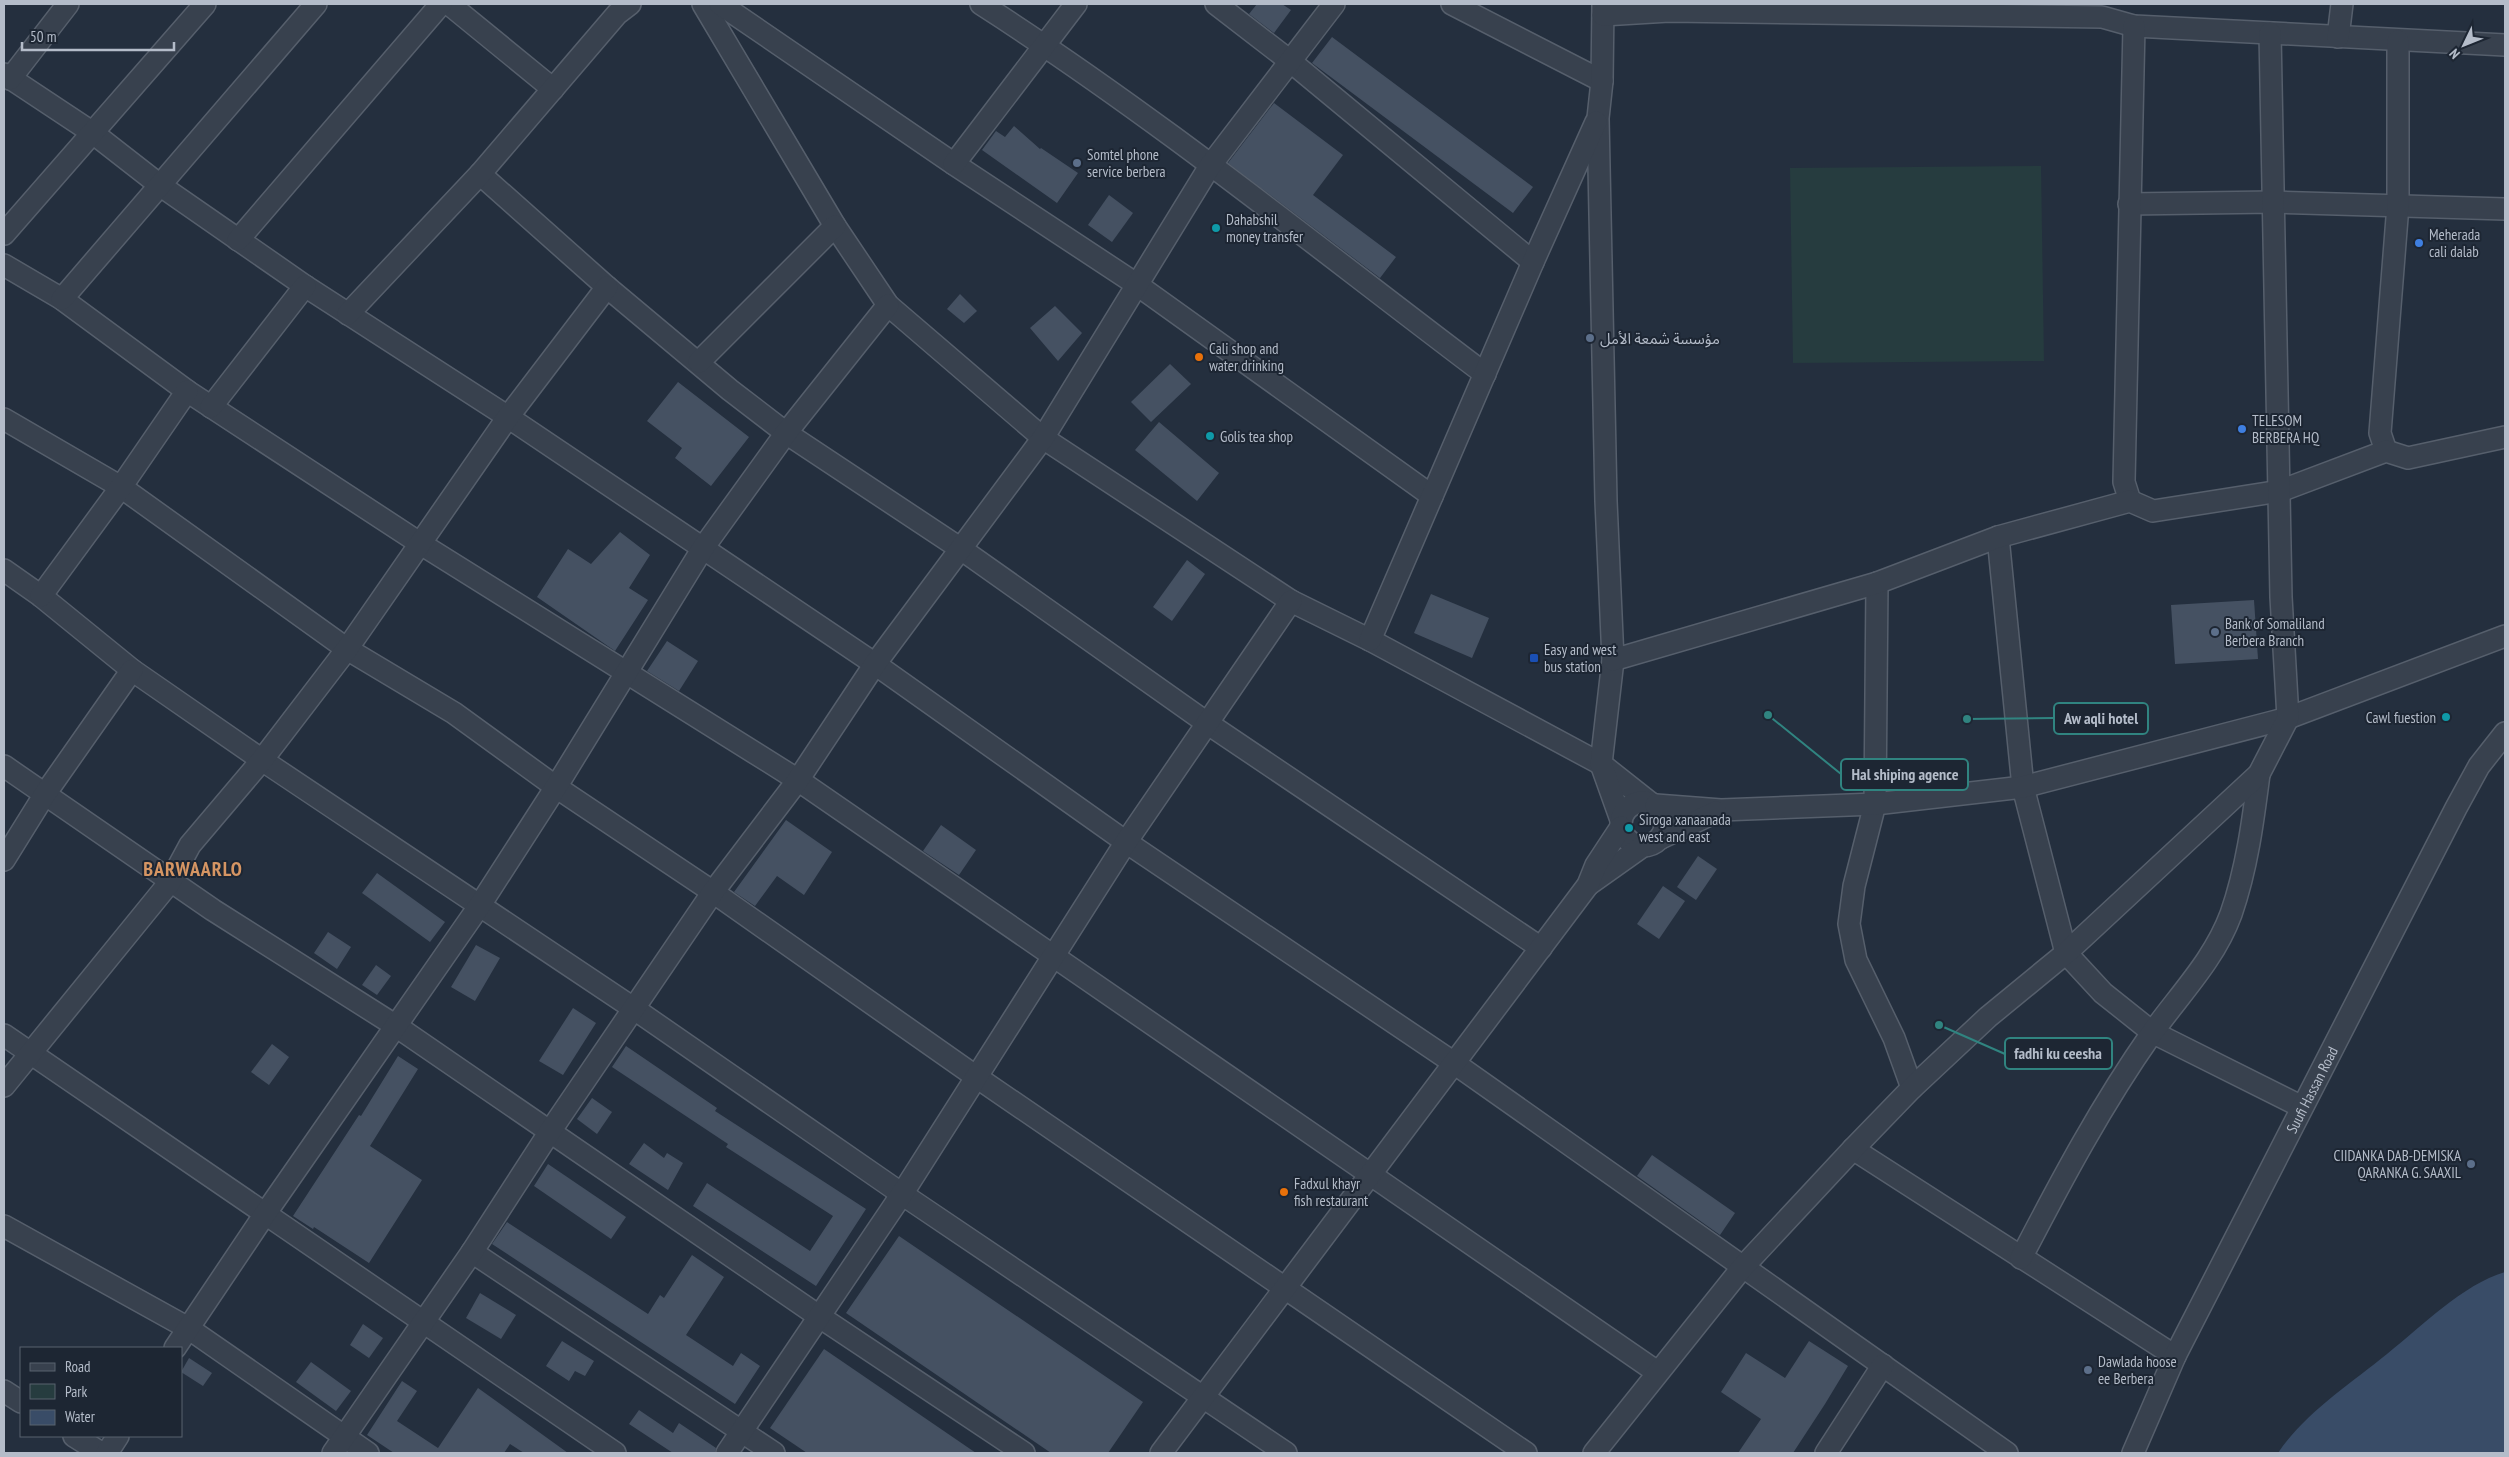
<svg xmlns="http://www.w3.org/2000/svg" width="2509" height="1457" font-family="'PT Sans Narrow','Noto Sans Arabic',sans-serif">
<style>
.green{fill:#263c3f}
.water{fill:#394c67}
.building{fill:#455162}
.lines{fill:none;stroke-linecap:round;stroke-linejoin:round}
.minor-casing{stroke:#565f6c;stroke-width:24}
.minor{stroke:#38414e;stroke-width:21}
.service-dot{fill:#5c6f8a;stroke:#1d2633;stroke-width:2}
.culture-dot{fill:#0f9aa8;stroke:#1d2633;stroke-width:2}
.shop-dot{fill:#3f7fe0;stroke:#1d2633;stroke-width:2}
.food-dot{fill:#e8710a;stroke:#1d2633;stroke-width:2}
.transit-dot{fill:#1a4fb4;stroke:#1d2633;stroke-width:2}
.labels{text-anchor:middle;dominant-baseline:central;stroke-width:4;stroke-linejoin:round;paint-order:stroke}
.poi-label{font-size:15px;fill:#b4bcc9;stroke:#1d2633;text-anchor:start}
.street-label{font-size:15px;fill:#b4bcc9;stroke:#1d2633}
.district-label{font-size:20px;font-weight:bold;letter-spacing:1px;fill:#d59563;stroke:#1d2633}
.leader{fill:none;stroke:#308480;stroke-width:2}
.callout-dot{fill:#308480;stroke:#1d2633;stroke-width:2}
.callout{fill:#1d2633;stroke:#308480;stroke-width:2}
.callout-label{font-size:16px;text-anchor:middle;font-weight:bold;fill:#b4bcc9}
</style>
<rect width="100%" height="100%" fill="#242f3e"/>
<!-- green -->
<path class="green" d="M2041,166L2044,361L1793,363L1790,168Z"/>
<!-- water -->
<path class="water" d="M2505,1272V1453H2278C2305,1413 2350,1384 2387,1354C2422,1326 2462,1285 2505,1272Z"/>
<!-- building -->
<g class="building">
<path d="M1257,4H1282L1291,10L1274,33L1249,14Z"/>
<path d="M1332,37L1533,187L1513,213L1312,63Z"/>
<path d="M1274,103L1343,155L1313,195L1396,257L1380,278L1228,163Z"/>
<path d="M1014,126L1040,149L1041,148L1078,173L1057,203L982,150L996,131L1005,137Z"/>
<path d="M1109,195L1133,213L1112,242L1088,225Z"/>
<path d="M960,294L977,311L964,323L947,309Z"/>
<path d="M1055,306L1082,333L1058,361L1030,328Z"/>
<path d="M1170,364L1191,384L1151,422L1131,402Z"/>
<path d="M678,382L749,437L711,486L675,458L682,448L647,421Z"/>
<path d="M1159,422L1219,473L1197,501L1135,450Z"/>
<path d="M620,532L650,555L629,588L648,600L615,651L537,597L568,549L591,564Z"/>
<path d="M1187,560L1205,574L1172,621L1153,607Z"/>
<path d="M1431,594L1489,618L1472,658L1414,633Z"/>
<path d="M2254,600L2258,659L2175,664L2171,605Z"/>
<path d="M667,641L698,661L679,691L647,671Z"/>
<path d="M786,820L832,852L804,895L777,876L755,906L734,892Z"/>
<path d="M941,825L976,850L959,875L923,851Z"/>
<path d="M1698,856L1717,869L1696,900L1677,887Z"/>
<path d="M377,873L445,922L430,942L362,893Z"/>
<path d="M1663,886L1685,901L1659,939L1637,924Z"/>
<path d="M328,932L351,947L337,969L314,953Z"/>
<path d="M476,945L500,958L475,1001L451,987Z"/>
<path d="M376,965L391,976L377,995L362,985Z"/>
<path d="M573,1008L596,1023L563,1075L539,1061Z"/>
<path d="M272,1044L289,1057L269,1085L251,1072Z"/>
<path d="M626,1046L717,1108L715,1111L866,1209L816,1286L693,1206L707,1183L810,1251L833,1216L726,1147L728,1144L612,1067Z"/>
<path d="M398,1056L418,1069L370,1146L422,1180L369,1263L314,1227L313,1229L293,1216L359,1115L361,1116Z"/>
<path d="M592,1098L612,1112L597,1134L577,1119Z"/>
<path d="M644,1143L664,1158L667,1153L683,1163L668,1190L629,1164Z"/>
<path d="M1652,1155L1735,1213L1720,1235L1637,1176Z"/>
<path d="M548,1164L626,1217L611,1239L534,1186Z"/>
<path d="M507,1222L648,1314L660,1295L664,1298L692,1255L724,1277L686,1335L733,1366L741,1353L760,1366L735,1404L492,1244Z"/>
<path d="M899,1236L1143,1402L1108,1453H1051L846,1313Z"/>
<path d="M480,1293L516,1315L501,1339L466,1318Z"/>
<path d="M363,1324L383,1338L369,1358L350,1345Z"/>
<path d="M562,1341L594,1361L585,1376L575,1371L569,1381L546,1366Z"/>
<path d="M1809,1341L1848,1366L1825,1404L1793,1453H1738L1761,1419L1721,1392L1746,1353L1785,1378Z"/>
<path d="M824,1349L976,1453H807L770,1428Z"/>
<path d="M189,1358L212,1373L203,1386L181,1372Z"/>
<path d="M311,1362L351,1391L336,1411L296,1382Z"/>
<path d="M402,1381L417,1391L397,1421L438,1448L478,1388L568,1453H524L510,1444L504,1453H394L367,1435Z"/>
<path d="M639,1410L673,1433L679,1423L716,1448L715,1453H673L629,1424Z"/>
</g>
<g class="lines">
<!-- minor casing -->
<g class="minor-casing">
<g id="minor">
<path d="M449,4L553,89"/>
<path d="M703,4L835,226L888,305L1043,438L1291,601L1370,640L1601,764L1649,802"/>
<path d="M720,4L954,164L1136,284L1432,496"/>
<path d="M981,4C1156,116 1319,249 1485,374"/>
<path d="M1216,4L1290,61L1533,262"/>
<path d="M1452,4L1602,81"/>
<path d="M1603,4L1602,81L1598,118L1606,501L1613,660L1601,764L1621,820"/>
<path d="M1603,15L1669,11L2102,17L2134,26L2505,45"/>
<path d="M2338,37L2342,4"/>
<path d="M4,74L93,133L161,186L305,286L508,417L875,664L1126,842L1454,1063L2007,1453"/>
<path d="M10,79L68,4"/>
<path d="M954,164L1076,4"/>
<path d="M480,174L607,287L730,390L786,433L961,549L1207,723L1541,948"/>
<path d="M2129,204L2273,202L2505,209"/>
<path d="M4,234L205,4"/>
<path d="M238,240L441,4"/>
<path d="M4,265L62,299L187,391L421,544L798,780L1657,1372"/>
<path d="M62,299L316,4"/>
<path d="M348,314L480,174L617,14L630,4"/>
<path d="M699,362L835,226"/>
<path d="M211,407L305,286"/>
<path d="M4,419L121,487L347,649L454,713L556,787L713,892L975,1076L1526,1453"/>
<path d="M2386,451L2380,433L2398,205V41"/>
<path d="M2130,501L2124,482L2134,26"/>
<path d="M1998,537L2023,787L2066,953L2103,993L2152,1032L2302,1107"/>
<path d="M4,570L41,596L132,670L262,760L633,1008L902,1194L1286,1453"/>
<path d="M1877,583L1875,804L1854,886L1849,924L1856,960L1894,1038L1912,1088"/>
<path d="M41,596L121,487L187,391"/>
<path d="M1370,640L1533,262L1596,122"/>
<path d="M1613,660L1877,583L1998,537L2130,501L2153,511L2280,491L2386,451L2408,458L2505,437"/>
<path d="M4,766L213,910L396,1026L820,1317L1024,1453"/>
<circle cx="1643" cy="824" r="22"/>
<path d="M1656,805L1721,810L1875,804L2023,787L2288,718L2505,636"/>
<path d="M1661,838L1716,812"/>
<path d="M4,860L45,794L132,670"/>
<path d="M1588,885L1643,846"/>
<path d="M4,1035L615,1453"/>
<path d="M4,1086L170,882L190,845L262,760L347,649L508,417L607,287"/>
<path d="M1853,1149L2175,1356"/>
<path d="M4,1226L188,1328L368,1453"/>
<path d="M472,1252L774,1453"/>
<path d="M2021,1258C2061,1181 2102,1104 2152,1033C2180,994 2214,960 2231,914C2247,868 2253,821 2259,774"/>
<path d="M175,1348L265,1214L480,905L556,787L703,548L786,433L888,305"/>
<path d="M4,1391L21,1402"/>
<path d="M74,1436L101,1453"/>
<path d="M107,1453L118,1436"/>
<path d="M333,1453L472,1252L551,1130L713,892L798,780L875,664L1043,438L1210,166L1334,4"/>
<path d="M727,1453L902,1194L1126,842L1291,601"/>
<path d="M1161,1453L1588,885L1596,865L1621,827"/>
<path d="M1594,1453L1742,1268L1853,1149L1912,1088L1988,1017L2066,953L2259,774L2288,718L2281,597L2270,33"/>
<path d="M1826,1453L1883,1365"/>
<path id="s1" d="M2133,1453L2175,1356L2456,808L2479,766L2505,733"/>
</g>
</g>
<!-- minor -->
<use href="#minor" class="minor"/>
</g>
<!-- markers -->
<g class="service-dot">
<circle cx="1077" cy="163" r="5"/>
<circle cx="1590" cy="338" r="5"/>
<circle cx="2215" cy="632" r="5"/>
<circle cx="2471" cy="1164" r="5"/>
<circle cx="2088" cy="1370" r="5"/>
</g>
<g class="culture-dot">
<circle cx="1216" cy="228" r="5"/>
<circle cx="1210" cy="436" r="5"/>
<circle cx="2446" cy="717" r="5"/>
<circle cx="1629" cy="828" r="5"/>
</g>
<g class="shop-dot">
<circle cx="2419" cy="243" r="5"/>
<circle cx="2242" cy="429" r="5"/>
</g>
<g class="food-dot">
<circle cx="1199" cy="357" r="5"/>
<circle cx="1284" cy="1192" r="5"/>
</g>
<rect class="transit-dot" x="1529" y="653" width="10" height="10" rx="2.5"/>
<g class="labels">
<!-- poi labels -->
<g class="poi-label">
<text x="1087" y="154">Somtel phone<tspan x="1087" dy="17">service berbera</tspan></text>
<text x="1226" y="219">Dahabshil<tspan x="1226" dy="17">money transfer</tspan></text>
<text x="2429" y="234">Meherada<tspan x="2429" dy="17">cali dalab</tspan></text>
<text x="1600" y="338">مؤسسة شمعة الأمل</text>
<text x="1209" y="348">Cali shop and<tspan x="1209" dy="17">water drinking</tspan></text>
<text x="2252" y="420">TELESOM<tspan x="2252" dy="17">BERBERA HQ</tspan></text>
<text x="1220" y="436">Golis tea shop</text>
<text x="2225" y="623">Bank of Somaliland<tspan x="2225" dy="17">Berbera Branch</tspan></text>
<text x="1544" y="649">Easy and west<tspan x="1544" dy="17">bus station</tspan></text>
<text x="2436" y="717" text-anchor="end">Cawl fuestion</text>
<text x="1639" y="819">Siroga xanaanada<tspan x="1639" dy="17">west and east</tspan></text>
<text x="2461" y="1155" text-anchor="end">CIIDANKA DAB-DEMISKA<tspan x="2461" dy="17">QARANKA G. SAAXIL</tspan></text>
<text x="1294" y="1183">Fadxul khayr<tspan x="1294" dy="17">fish restaurant</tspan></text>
<text x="2098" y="1361">Dawlada hoose<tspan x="2098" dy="17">ee Berbera</tspan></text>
</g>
<!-- street labels -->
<g class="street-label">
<text stroke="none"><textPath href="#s1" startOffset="405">Suufi Hassan Road</textPath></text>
</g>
<!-- district labels -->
<g class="district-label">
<text x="193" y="869">BARWAARLO</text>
</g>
</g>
<!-- callouts -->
<path class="leader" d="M1967 719L2054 718M1768 715L1841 774M1939 1025L2005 1054"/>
<g class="callout-dot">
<circle cx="1967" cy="719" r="5"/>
<circle cx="1768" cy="715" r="5"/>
<circle cx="1939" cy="1025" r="5"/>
</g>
<g class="callout">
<rect x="2054" y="703" width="94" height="31" rx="5"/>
<rect x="1841" y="759" width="127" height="31" rx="5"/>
<rect x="2005" y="1038" width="107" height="31" rx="5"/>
</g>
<g class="callout-label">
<text x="2101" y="724">Aw aqli hotel</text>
<text x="1905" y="780">Hal shiping agence</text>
<text x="2058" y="1059">fadhi ku ceesha</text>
</g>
<!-- border -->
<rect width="2509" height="1457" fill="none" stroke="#b4bcc9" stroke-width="10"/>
<!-- legend -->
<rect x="20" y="1347" width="162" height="90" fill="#1d2633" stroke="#59626f"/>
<rect x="30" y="1363" width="25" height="8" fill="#38414e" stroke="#59626f"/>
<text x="65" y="1372" font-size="15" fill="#b4bcc9">Road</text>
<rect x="30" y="1384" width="25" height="15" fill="#263c3f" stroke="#59626f"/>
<text x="65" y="1397" font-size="15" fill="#b4bcc9">Park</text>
<rect x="30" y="1410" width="25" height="15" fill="#394c67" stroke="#59626f"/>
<text x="65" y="1422" font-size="15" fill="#b4bcc9">Water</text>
<!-- north arrow -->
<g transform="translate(2464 45) rotate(227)" stroke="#1d2633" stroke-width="4" paint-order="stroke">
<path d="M0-4L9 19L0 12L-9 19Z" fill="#b4bcc9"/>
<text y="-8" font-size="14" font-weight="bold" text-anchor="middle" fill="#b4bcc9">N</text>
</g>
<!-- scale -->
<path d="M22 42v8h152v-8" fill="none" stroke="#b4bcc9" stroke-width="2.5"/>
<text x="30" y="42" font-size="15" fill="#b4bcc9" stroke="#1d2633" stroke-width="4" paint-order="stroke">50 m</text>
</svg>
